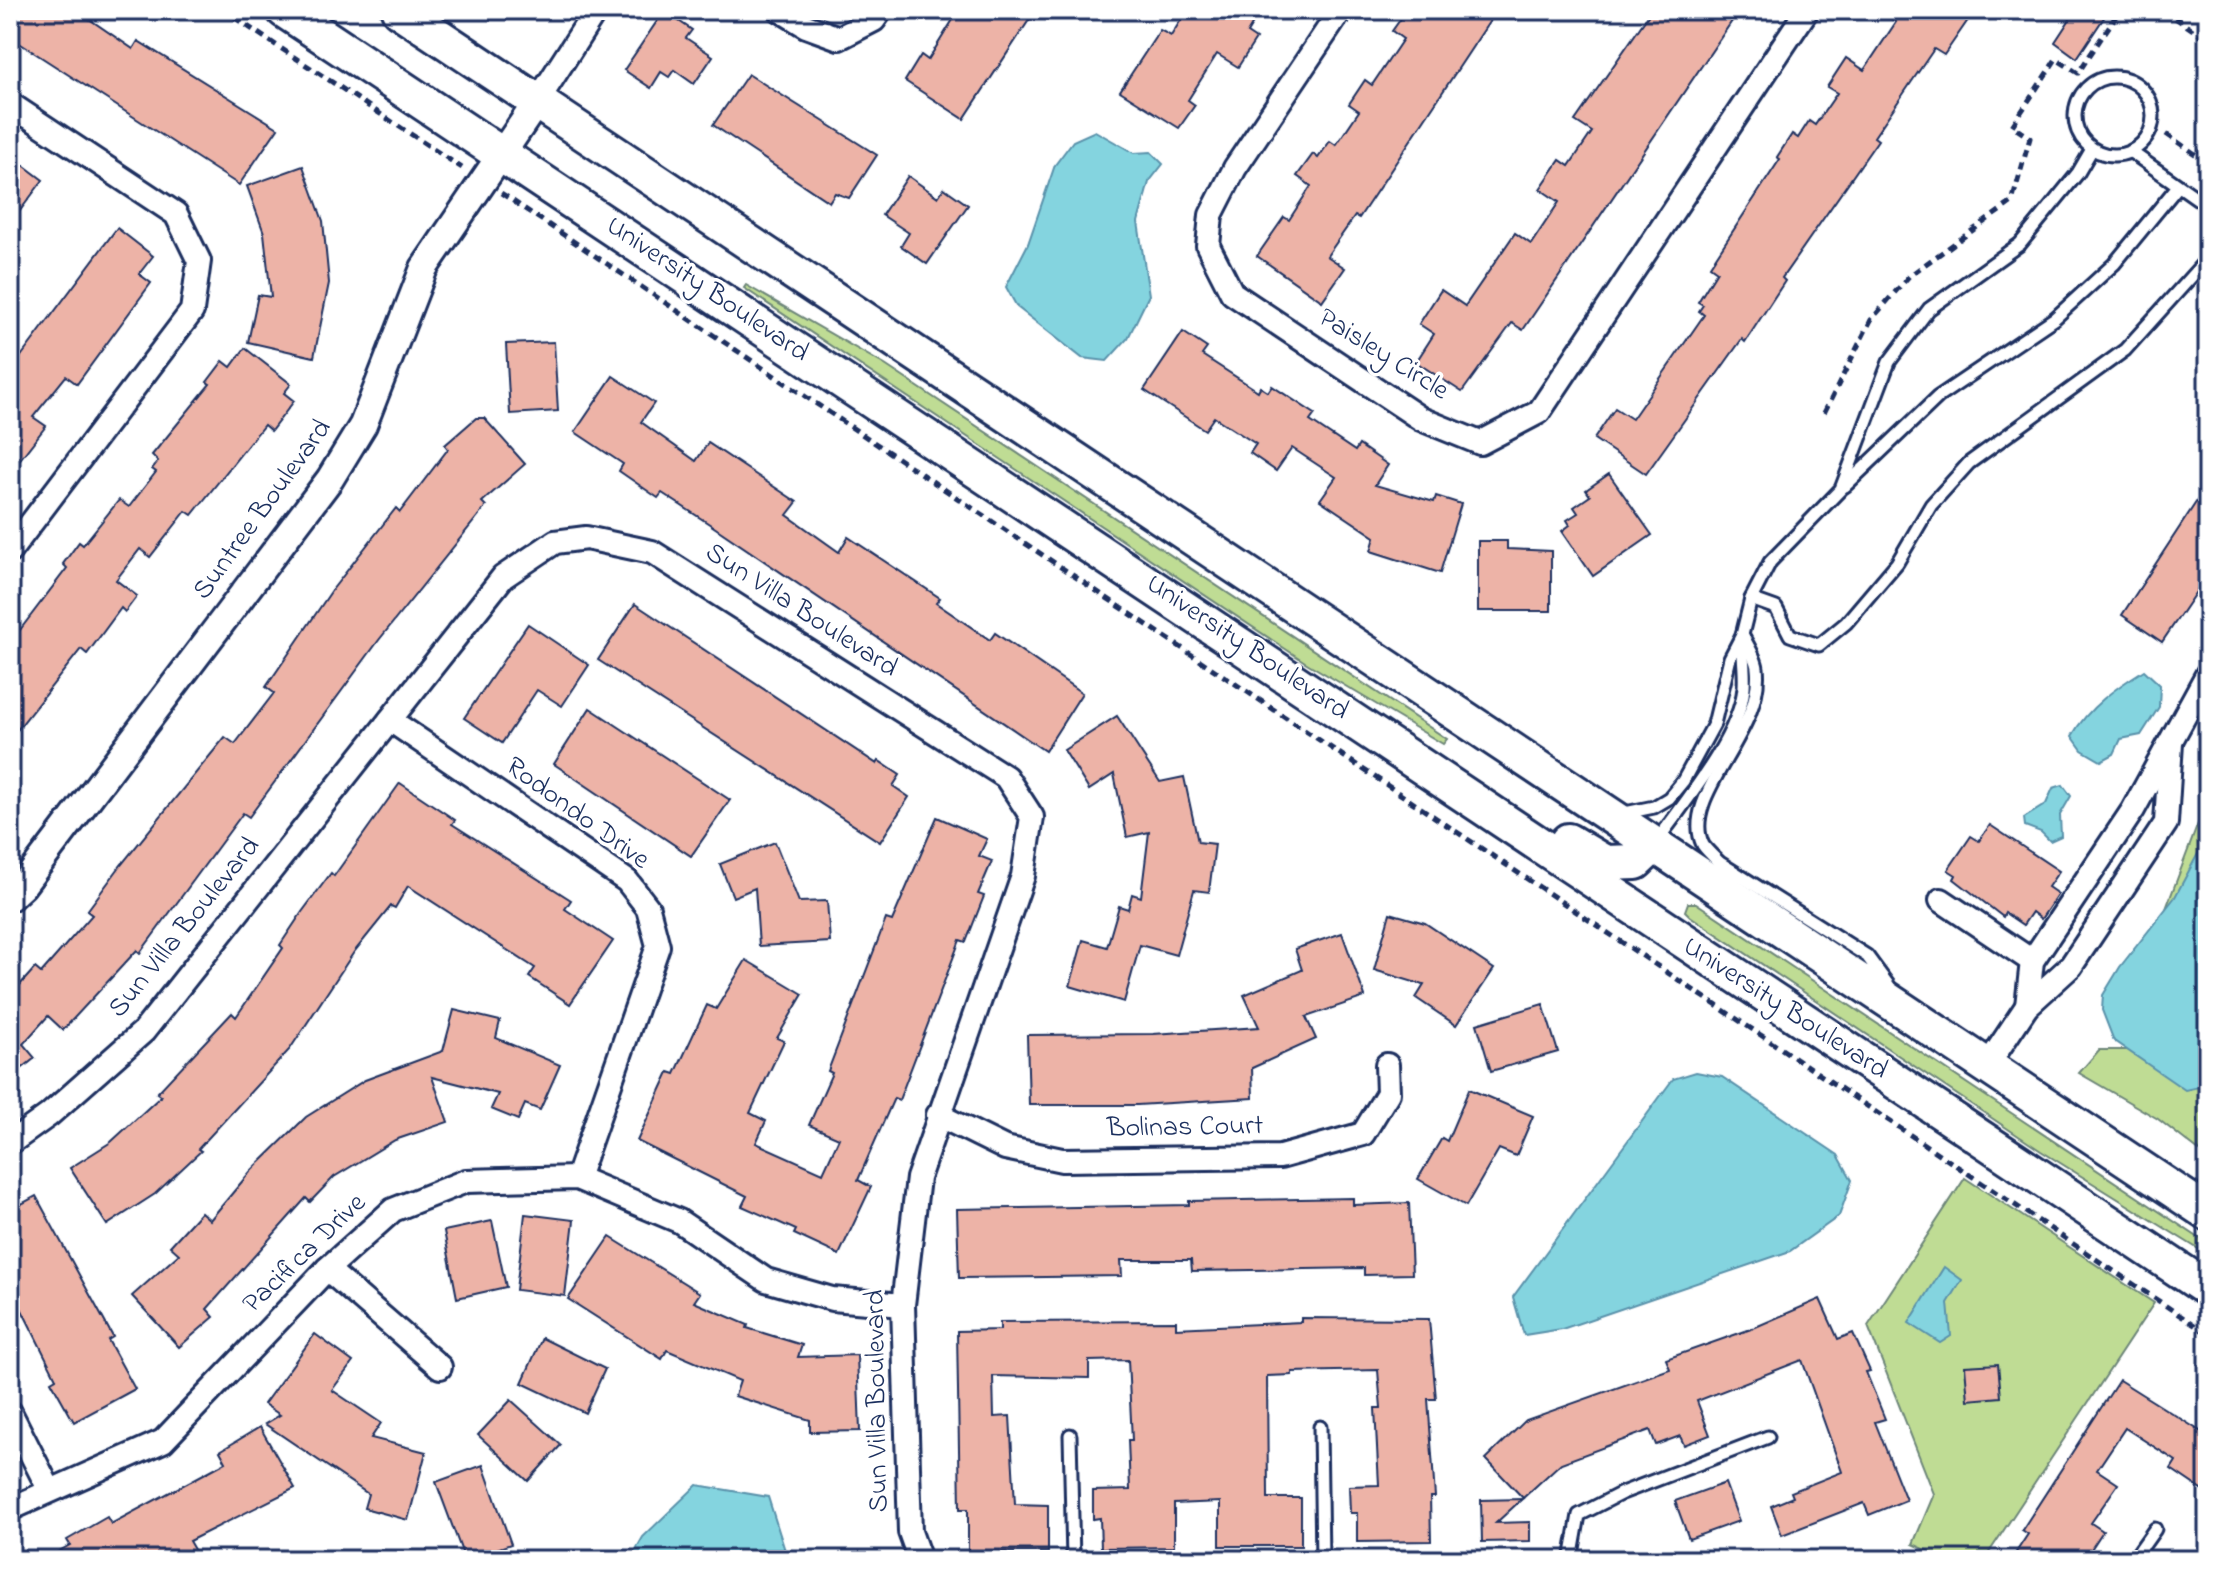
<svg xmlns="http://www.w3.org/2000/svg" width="2218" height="1570" font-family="'Indie Flower',sans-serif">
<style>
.green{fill:#bfdc94;stroke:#6d8679;stroke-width:2}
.water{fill:#84d4df;stroke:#5a92ab;stroke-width:2}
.building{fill:#edb3a7;stroke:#1b2f5e;stroke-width:2}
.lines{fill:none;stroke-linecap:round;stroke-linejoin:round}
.service-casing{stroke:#1b2f5e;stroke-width:17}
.minor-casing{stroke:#1b2f5e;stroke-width:28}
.tertiary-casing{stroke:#1b2f5e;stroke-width:32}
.primary-casing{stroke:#1b2f5e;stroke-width:40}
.path{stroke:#1b2f5e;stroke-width:5;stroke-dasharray:8 6;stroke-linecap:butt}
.service{stroke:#fff;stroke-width:11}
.minor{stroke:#fff;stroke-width:22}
.tertiary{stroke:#fff;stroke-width:26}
.primary{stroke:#fff;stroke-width:34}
.labels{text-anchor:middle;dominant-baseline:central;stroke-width:7;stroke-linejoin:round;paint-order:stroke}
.street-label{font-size:28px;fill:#1b2f5e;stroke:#fff}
</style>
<rect width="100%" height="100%" fill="#fff"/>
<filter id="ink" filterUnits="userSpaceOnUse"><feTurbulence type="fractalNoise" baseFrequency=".0125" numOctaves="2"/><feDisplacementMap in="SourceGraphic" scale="16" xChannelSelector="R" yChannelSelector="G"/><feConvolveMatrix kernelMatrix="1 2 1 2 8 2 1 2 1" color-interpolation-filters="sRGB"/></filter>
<g filter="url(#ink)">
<!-- green -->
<g class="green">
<path d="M746,285L885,365L1447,739L1443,744L1305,662L744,288Z"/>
<path d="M2208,797V1158L2158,1119L2079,1073L2099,1050H2128L2161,922Z"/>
<path d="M1688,903H1696L2208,1244V1255L2041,1151L1690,916L1685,911Z"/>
<path d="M1965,1178L2154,1303L1984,1560H1948L1913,1544L1934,1494L1868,1326Z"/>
</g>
<!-- water -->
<g class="water">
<path d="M1095,131L1134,153L1151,152L1163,164L1149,182L1138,222L1149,295L1128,338L1107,361L1082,358L1017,307L1006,287L1028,244L1055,165L1073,141Z"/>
<path d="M2144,670L2160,685L2159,707L2141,735L2121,739L2114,754L2101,761L2082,750L2072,736C2088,707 2117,687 2144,670Z"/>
<path d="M2208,762V1085L2185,1090L2114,1041L2102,1010L2103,995L2120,967L2175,897L2201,848V781Z"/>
<path d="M2063,785L2071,796L2060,815L2061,836L2050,841L2041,832L2025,826L2024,818L2046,804L2053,788Z"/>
<path d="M1696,1072L1722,1077L1838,1155L1852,1180L1839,1216L1790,1251L1562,1329L1524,1335L1513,1297L1673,1079Z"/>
<path d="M1944,1267L1962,1280L1948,1303L1951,1336L1940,1343L1909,1323Z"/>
<path d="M697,1485L768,1497L788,1560H630L643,1537Z"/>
</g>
<!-- building -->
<g class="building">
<path d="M10,10H76L133,49L138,41L278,128L239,185L10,37Z"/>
<path d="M959,10H1020L1031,17L964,119L905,81L921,55L928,60Z"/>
<path d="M1187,10H1261L1247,33L1256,39L1238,67L1217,54L1188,100L1195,105L1179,128L1120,91L1160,30L1171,36Z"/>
<path d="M1407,10H1497L1359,218L1355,216L1327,256L1345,268L1322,301L1257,256L1284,217L1289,220L1311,186L1297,176L1313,154L1318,158L1330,141L1336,145L1359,111L1349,104L1365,80L1372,85L1403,39L1392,31Z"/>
<path d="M1652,10H1715L1732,21L1523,330L1512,323L1462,392L1416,362L1434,334L1419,324L1441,290L1465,306L1515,233L1531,244L1559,202L1540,189L1560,160L1569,166L1592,132L1575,121Z"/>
<path d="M1877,10H1975L1944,55L1934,49L1874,137L1878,140L1782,278L1785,281L1745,342L1742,339L1646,474L1594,439L1615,408L1632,419L1704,315L1699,311L1703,305L1698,302L1717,271L1710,266L1780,159L1777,157L1792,134L1798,138L1809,121L1815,125L1837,93L1827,87L1846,58L1864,70L1896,22Z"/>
<path d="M2076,10H2109L2077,58L2055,42Z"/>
<path d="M664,11L692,30L686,38L713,56L694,84L674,70L669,77L661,72L651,88L624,70Z"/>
<path d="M748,74L877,155L849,198L835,193L829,202L713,125Z"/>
<path d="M10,155L43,180L10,224Z"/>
<path d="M303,166L323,221L329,283L314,357L248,342L258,295L271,297L264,233L247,186Z"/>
<path d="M908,176L938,197L944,188L968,205L927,264L901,246L909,233L882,215Z"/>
<path d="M117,228L153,256L139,274L151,283L77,384L66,376L33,417L46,426L10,472V371Z"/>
<path d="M1183,332L1207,348L1202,355L1258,391L1260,387L1268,392L1272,386L1315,414L1310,421L1355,451L1359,445L1388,465L1375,485L1434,502L1436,496L1461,504L1440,573L1371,551L1375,537L1320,500L1336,477L1292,448L1276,471L1250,453L1256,444L1214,417L1205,430L1144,390Z"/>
<path d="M554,342L558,411L510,414L506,344Z"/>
<path d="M245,348L291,384L284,393L294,401L271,431L264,425L192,515L186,511L150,557L140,549L116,580L137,596L125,612L121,608L87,654L81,649L10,739V643L67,568L63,564L79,542L83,545L119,500L129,507L156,472L152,469L158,461L152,455L210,384L207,382L223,361L231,367Z"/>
<path d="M613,376L654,403L641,422L696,461L708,443L797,502L787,515L839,552L848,537L940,598L936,603L990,640L995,633L1082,693L1045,751L711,525L662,493L658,498L619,471L623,464L575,432Z"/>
<path d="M476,418H484L525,464L482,502L486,506L379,640L249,817L243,813L140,953L137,950L63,1030L48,1016L23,1044L35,1058L10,1078V996L35,968L41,973L92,915L87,911L121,865L225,737L235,744L274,693L266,687L332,590L396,508L400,512L448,449L445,445Z"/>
<path d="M1609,474L1652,535L1593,576L1562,531L1570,525L1567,520L1578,513L1574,507L1590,496L1586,490Z"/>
<path d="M2208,484V574L2162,642L2122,615Z"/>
<path d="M1478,541H1507V549L1551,551V611H1478Z"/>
<path d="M635,604L877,764L879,761L900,775L893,786L909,797L880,842L598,660Z"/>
<path d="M528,624L589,665L562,706L537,690L502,743L464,718Z"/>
<path d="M590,708L730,800L691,856L554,764Z"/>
<path d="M1117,716L1160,782L1184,777L1198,842L1215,844L1209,892L1194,890L1176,955L1140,945L1124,1002L1070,986L1083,940L1107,947L1119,906L1128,909L1132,894L1141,897L1149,832L1127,837L1114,774L1089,790L1064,750Z"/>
<path d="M400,783L455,820L452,824L571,900L565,909L613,941L570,1004L529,977L535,968L408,886L395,908L391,906L354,952L290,1049L198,1149L201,1151L155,1194L107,1225L70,1168L111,1142L161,1096L157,1093L232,1013L236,1017L283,948L280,945L302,912L331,873L334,876Z"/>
<path d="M937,817L987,839L979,856L992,861L978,894L984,896L966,942L960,940L899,1100L894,1098L858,1180L871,1187L839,1255L794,1234L796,1230L742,1206L747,1196L637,1141L669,1072L675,1074L707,1005L716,1009L746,960L803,994L777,1038L784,1041L750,1113L766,1121L756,1143L823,1173L839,1138L809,1125L832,1073L828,1071L886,919L892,921Z"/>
<path d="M1990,825L2059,871L2048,887L2058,894L2041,919L2032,912L2023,925L2005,913L2003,917L1954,879L1956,875L1948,870L1971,836L1979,841Z"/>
<path d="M775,842L799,902L827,901L830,942L759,946L755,888L733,897L720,864Z"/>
<path d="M1390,913L1425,923L1494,969L1456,1025L1416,998L1424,985L1374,970Z"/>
<path d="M1342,933L1365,997L1306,1017L1316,1039L1252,1068L1253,1098L1137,1105H1029L1027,1035L1153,1034L1259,1027L1244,995L1302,970L1295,949Z"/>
<path d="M1543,1004L1558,1052L1491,1071L1477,1024Z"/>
<path d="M454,1010L500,1021L496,1038L560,1065L540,1110L525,1104L518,1120L491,1109L498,1094L432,1077L448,1122L395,1140L334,1177L310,1202L306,1198L207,1309L214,1317L179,1347L132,1296L179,1254L170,1246L201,1212L210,1220L250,1172L306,1117L365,1080L443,1051Z"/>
<path d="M1469,1089L1533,1116L1516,1156L1499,1149L1466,1206L1418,1179L1442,1138L1447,1141Z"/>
<path d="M36,1196L113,1337L108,1340L135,1389L74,1422L51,1381L56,1378L10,1286V1210Z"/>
<path d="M1353,1198V1205L1409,1203L1412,1274L1364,1275V1268L1192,1271L1191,1260H1121L1122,1276L959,1278L957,1209L1189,1205V1201Z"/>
<path d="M525,1214L574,1220L565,1296L516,1290Z"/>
<path d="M492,1221L506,1287L457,1298L444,1231Z"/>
<path d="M610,1237L700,1293L694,1302L748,1325L747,1328L802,1345L798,1357L857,1355L860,1431L810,1432V1420L735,1396L740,1381L667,1350L662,1359L568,1299Z"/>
<path d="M1820,1299L1838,1339L1853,1333L1870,1371L1866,1372L1885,1419L1875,1422L1906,1500L1869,1515L1864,1503L1782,1535L1771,1506L1793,1497L1791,1492L1842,1472L1802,1360L1697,1401L1710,1435L1684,1445L1680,1436L1656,1445L1650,1430L1561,1463L1523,1498L1486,1459L1526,1420L1670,1369L1666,1359L1751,1329Z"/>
<path d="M1301,1318L1429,1319L1436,1399H1428L1435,1497H1430L1431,1541L1357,1542V1513H1350L1349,1486L1379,1485L1375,1408H1381L1378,1370L1292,1372V1375L1267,1376L1268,1498H1301V1546H1220V1502L1174,1504V1547L1101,1548L1100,1518L1093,1519V1491L1130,1490L1128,1440H1132L1128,1360L1089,1361V1378L993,1376L994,1417L1010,1416L1015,1504L1048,1505V1552H968V1509H960L957,1331L1000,1330V1322L1176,1321V1328L1301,1322Z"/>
<path d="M315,1334L353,1362L332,1390L381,1423L371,1438L426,1452L408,1520L364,1508L368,1494L265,1424L280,1415L264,1404Z"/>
<path d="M542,1338L605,1369L585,1413L522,1383Z"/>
<path d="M1998,1364L2001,1397L1968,1400L1965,1366Z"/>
<path d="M2119,1380L2208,1436V1494L2171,1469L2176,1461L2125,1428L2097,1470L2118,1484L2091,1523L2103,1531L2084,1560H2011L2028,1534L2022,1530Z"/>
<path d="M511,1400L561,1445L528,1481L478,1435Z"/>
<path d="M260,1427L295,1488L189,1541L200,1560H43L70,1545L67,1540L107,1517L111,1524L226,1462L220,1451Z"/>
<path d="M483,1465L511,1544L465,1560L436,1482Z"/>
<path d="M1725,1483L1739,1521L1689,1539L1675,1501Z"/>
<path d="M1522,1499L1496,1523L1530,1522V1541L1482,1542L1481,1500Z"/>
</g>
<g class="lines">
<!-- service casing -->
<g class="service-casing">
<g id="service">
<circle cx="2114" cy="116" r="39"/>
<path d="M2131,152L2208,206"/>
<path d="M1845,486L1938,397L2055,318L2114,264L2178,186"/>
<path d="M1751,599L1776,608L1790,635L1819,645L1846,623L1897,563L1931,505L1969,463L2125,350L2208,258"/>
<path d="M1742,635C1747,644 1756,658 1757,668C1765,732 1679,796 1703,845C1707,851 1715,858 1720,863L1867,956L1889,986"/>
<path d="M1620,814L1654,807L1669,798L1683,781L1714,724L1730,658L1742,635L1751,599L1770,562L1841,489L1889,362L1929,309L2020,244L2078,173L2092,149"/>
<path d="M1656,842C1685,802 1740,736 1744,687C1745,672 1743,657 1742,643"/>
<path d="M1320,1427L1322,1560"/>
<path d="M1070,1435L1073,1560"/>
<path d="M1571,1560L1579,1515L1622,1493L1768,1437"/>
<path d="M2133,1560L2155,1529"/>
</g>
</g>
<!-- minor casing -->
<g class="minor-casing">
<g id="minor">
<path d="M780,10L806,26L839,38L874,20L881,10"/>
<path d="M1341,10L1235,168L1211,215L1208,246L1232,293L1421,419L1480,443L1539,412L1807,10"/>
<path d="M537,102L596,10"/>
<path d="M10,104L176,214L199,261L192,311L10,551"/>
<path d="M390,720L627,881L648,908L658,946L577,1178"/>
<path d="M1941,900L2032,961"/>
<path d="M2027,1006L2032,961L2133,810L2208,673"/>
<path d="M1987,1066L2027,1006L2071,966L2166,823L2171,743"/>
<path d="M938,1115L1005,1148L1062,1160L1280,1157L1363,1134L1388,1093L1387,1065"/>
<path d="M10,1143L49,1115L144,1031L503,577L555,542L586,538L652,552L1006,777L1032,817L1023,876L918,1178L903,1305L910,1532L920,1560"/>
<path d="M327,1269L440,1367"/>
<path d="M10,1412L49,1489"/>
<path d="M10,1509L163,1441L327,1269L393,1210L466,1181L577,1178L679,1221L766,1280L832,1299L903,1305"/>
</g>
</g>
<!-- tertiary casing -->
<g class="tertiary-casing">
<path id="tertiary" d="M10,897L22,886L330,479L363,425L424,268L537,102"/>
</g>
<!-- primary casing -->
<g class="primary-casing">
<g id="primary">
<path d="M284,10L2208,1289"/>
<path d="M399,10L2208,1213"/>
<path d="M1568,841L1605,863L1636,862L1654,845"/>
</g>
</g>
<!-- path -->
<g class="path">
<path d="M223,10L462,168"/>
<path d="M2163,10L2208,40"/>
<path d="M2166,134L2198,156L2208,142"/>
<path d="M501,193L2208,1334"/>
<path d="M1824,413L1871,320L1909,276L2012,202L2030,138L2012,126L2056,59L2078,73L2120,10"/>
</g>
<!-- service -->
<use href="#service" class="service"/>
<!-- minor -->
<use href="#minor" class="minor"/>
<!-- tertiary -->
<use href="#tertiary" class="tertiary"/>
<!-- primary -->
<use href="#primary" class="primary"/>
</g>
</g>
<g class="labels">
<!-- street labels -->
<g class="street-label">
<text transform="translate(707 290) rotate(34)">University Boulevard</text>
<text transform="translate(1383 355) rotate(32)">Paisley Circle</text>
<text transform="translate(263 510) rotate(-54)">Suntree Boulevard</text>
<text transform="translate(801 611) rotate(33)">Sun Villa Boulevard</text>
<text transform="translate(1247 648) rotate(34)">University Boulevard</text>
<text transform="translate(577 814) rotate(36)">Rodondo Drive</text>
<text transform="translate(185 928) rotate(-51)">Sun Villa Boulevard</text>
<text transform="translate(1785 1009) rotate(33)">University Boulevard</text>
<text transform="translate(1185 1128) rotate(-1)">Bolinas Court</text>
<text transform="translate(305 1254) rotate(-44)">Pacifica Drive</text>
<text transform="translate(878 1401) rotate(-91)">Sun Villa Boulevard</text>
</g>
</g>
<!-- margin -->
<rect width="2218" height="1570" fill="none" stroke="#fff" stroke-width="40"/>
<rect x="20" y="20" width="2178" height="1530" fill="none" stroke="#1b2f5e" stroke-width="3" filter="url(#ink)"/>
</svg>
